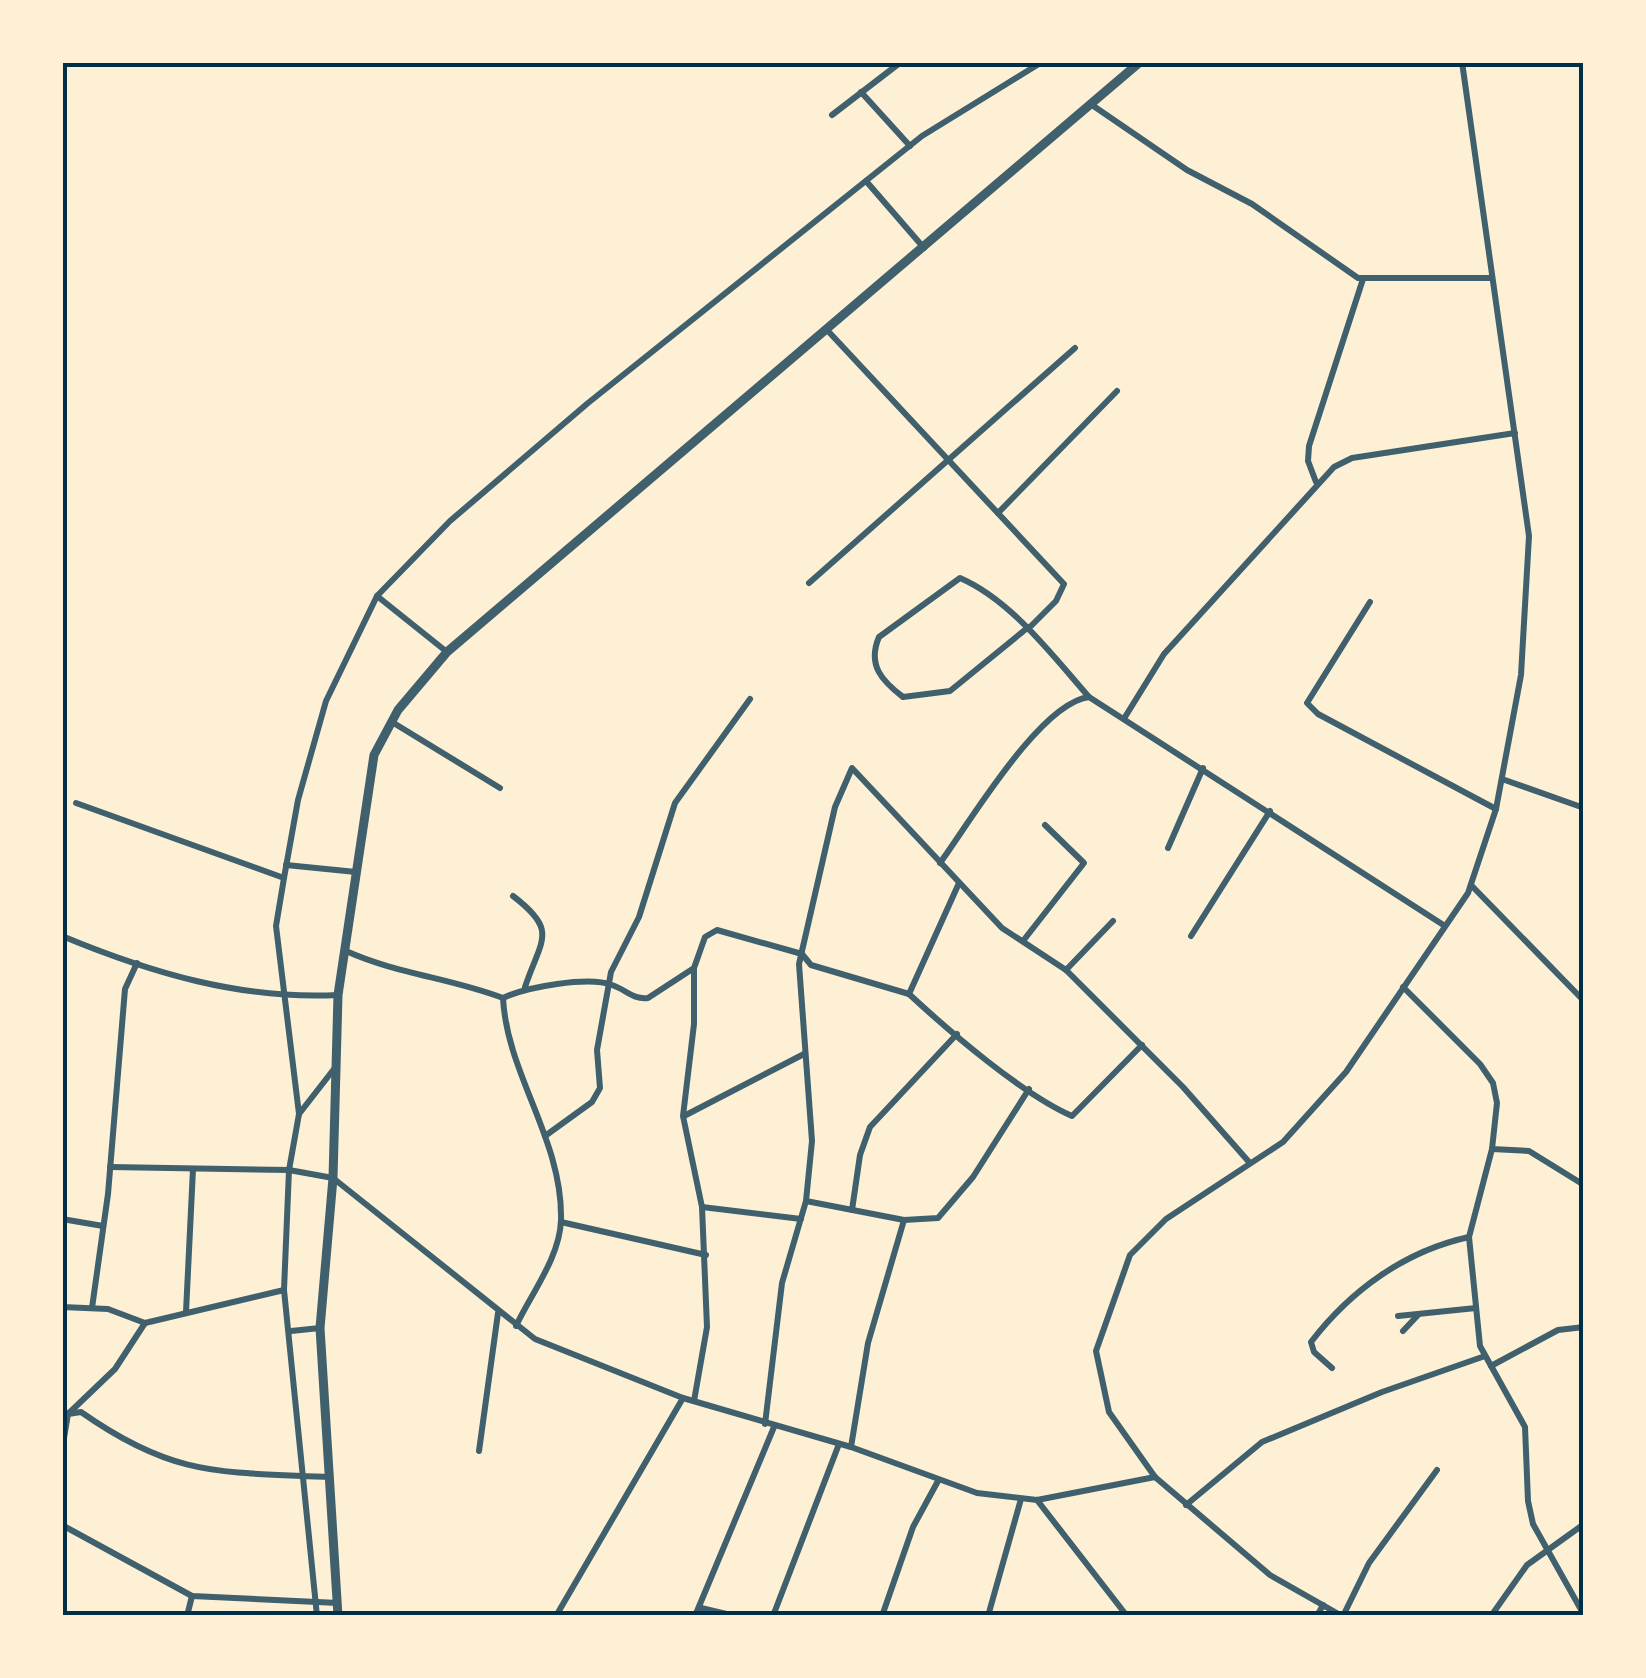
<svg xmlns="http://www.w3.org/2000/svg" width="1646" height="1678" font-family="'Crimson Pro',serif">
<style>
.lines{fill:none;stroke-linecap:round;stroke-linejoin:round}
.minor{stroke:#3f606c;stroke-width:6}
.tertiary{stroke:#3f606c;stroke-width:9}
.neatline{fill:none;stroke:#003049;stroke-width:4}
</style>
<rect width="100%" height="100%" fill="#fdf0d5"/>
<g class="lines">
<!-- minor -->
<g class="minor">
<path d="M861,92L910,146"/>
<path d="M1092,105L1187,170L1252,204L1358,278H1491"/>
<path d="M832,115L901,62"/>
<path d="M866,181L924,248"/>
<path d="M828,331L1064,584L1056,601L1031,626L1026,629L950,691L903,697C882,681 867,665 879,637L960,578C1011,600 1053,656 1089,697"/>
<path d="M1316,482L1308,461L1309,446L1363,279"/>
<path d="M998,513L1117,391"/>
<path d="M809,583L1075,348"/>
<path d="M377,596L447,652"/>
<path d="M1370,602L1307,703L1318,714L1496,809"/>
<path d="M1125,717L1164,654L1334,467L1352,458L1515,433"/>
<path d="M392,722L500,788"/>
<path d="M1502,779L1584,808"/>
<path d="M76,803L284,878"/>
<path d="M1168,848L1203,768"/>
<path d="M940,863C970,822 1040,703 1089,697L1445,926"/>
<path d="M286,865L356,872"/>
<path d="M959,883L909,994C950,1032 1022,1094 1072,1116L1142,1045"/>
<path d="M1471,885L1584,1001"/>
<path d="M513,896C559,931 541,939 525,987"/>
<path d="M62,936C151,973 242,1000 338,995"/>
<path d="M1191,936L1270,811"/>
<path d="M1023,941L1084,863L1045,825"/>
<path d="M346,951C397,974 451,978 503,998C507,1075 563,1140 561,1220C560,1257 531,1294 516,1326"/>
<path d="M1066,970L1113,921"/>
<path d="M1403,987L1480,1064L1493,1083L1497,1103L1492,1149L1469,1237L1480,1346L1525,1427L1528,1501L1533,1524L1584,1615"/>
<path d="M503,998C526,987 588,976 612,985C625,989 633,1000 648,998L694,968L705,937L717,930L802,954L811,965L909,994"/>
<path d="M299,1114L276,926L284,878L298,800L326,701L377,596L450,521L588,403L922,136L1042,62"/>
<path d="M684,1116L804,1054"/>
<path d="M545,1136L592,1102L600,1088L597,1050L611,972L639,917L675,803L750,699"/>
<path d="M1492,1149L1529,1151L1584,1185"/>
<path d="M110,1167L289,1170L333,1178L535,1339L683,1398L851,1447L977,1493L1037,1500L1155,1477"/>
<path d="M806,1201L904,1220L938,1218L973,1177L1029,1089"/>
<path d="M702,1207L801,1219"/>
<path d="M852,1210L860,1155L870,1127L957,1034"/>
<path d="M62,1219L103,1226"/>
<path d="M561,1222L706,1255"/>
<path d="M62,1307L108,1309L145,1323"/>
<path d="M92,1308L108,1194L125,989L137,963"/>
<path d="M186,1312L193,1169"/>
<path d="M1398,1316L1476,1308"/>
<path d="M291,1331L320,1328"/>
<path d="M1403,1331L1418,1315"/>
<path d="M1491,1366L1558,1330L1584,1327"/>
<path d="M1332,1368L1314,1352L1311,1342C1351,1290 1405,1251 1469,1237"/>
<path d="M694,1401L707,1327L702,1207L683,1116L694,1024V969"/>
<path d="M62,1410L68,1414L115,1369L145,1323L284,1290"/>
<path d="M765,1424L782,1283L806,1201L812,1141L799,964L835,807L852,768L1002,928L1066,970L1183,1087L1249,1162"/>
<path d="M851,1447L868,1343L904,1220"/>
<path d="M62,1450L68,1414L81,1412C175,1478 221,1472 330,1477"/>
<path d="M479,1451L498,1313"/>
<path d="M1037,1500L1127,1616"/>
<path d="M1186,1505L1262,1442L1382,1392L1485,1356"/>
<path d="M62,1525L192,1596L338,1603"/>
<path d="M701,1608L735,1616"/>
<path d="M187,1616L192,1596"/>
<path d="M317,1616L284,1290L289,1170L299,1114L334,1069"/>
<path d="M556,1616L683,1398"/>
<path d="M695,1616L774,1427"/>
<path d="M773,1616L839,1444"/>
<path d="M882,1616L913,1527L938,1481"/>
<path d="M988,1616L1021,1499"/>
<path d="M1317,1616L1323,1605"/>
<path d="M1342,1616L1270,1575L1155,1477L1109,1412L1096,1351L1130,1255L1166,1219L1283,1142L1346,1072L1468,893L1496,809L1521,675L1529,536L1462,62"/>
<path d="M1343,1616L1369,1563L1437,1470"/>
<path d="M1491,1616L1527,1565L1584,1524"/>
</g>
<!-- tertiary -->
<path class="tertiary" d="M338,1616L320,1328L333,1178L338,995L374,755L398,710L447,652L1140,62"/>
</g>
<!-- border -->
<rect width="1646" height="1678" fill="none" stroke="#fdf0d5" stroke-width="130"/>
<rect x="65" y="65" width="1516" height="1548" class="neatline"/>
</svg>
